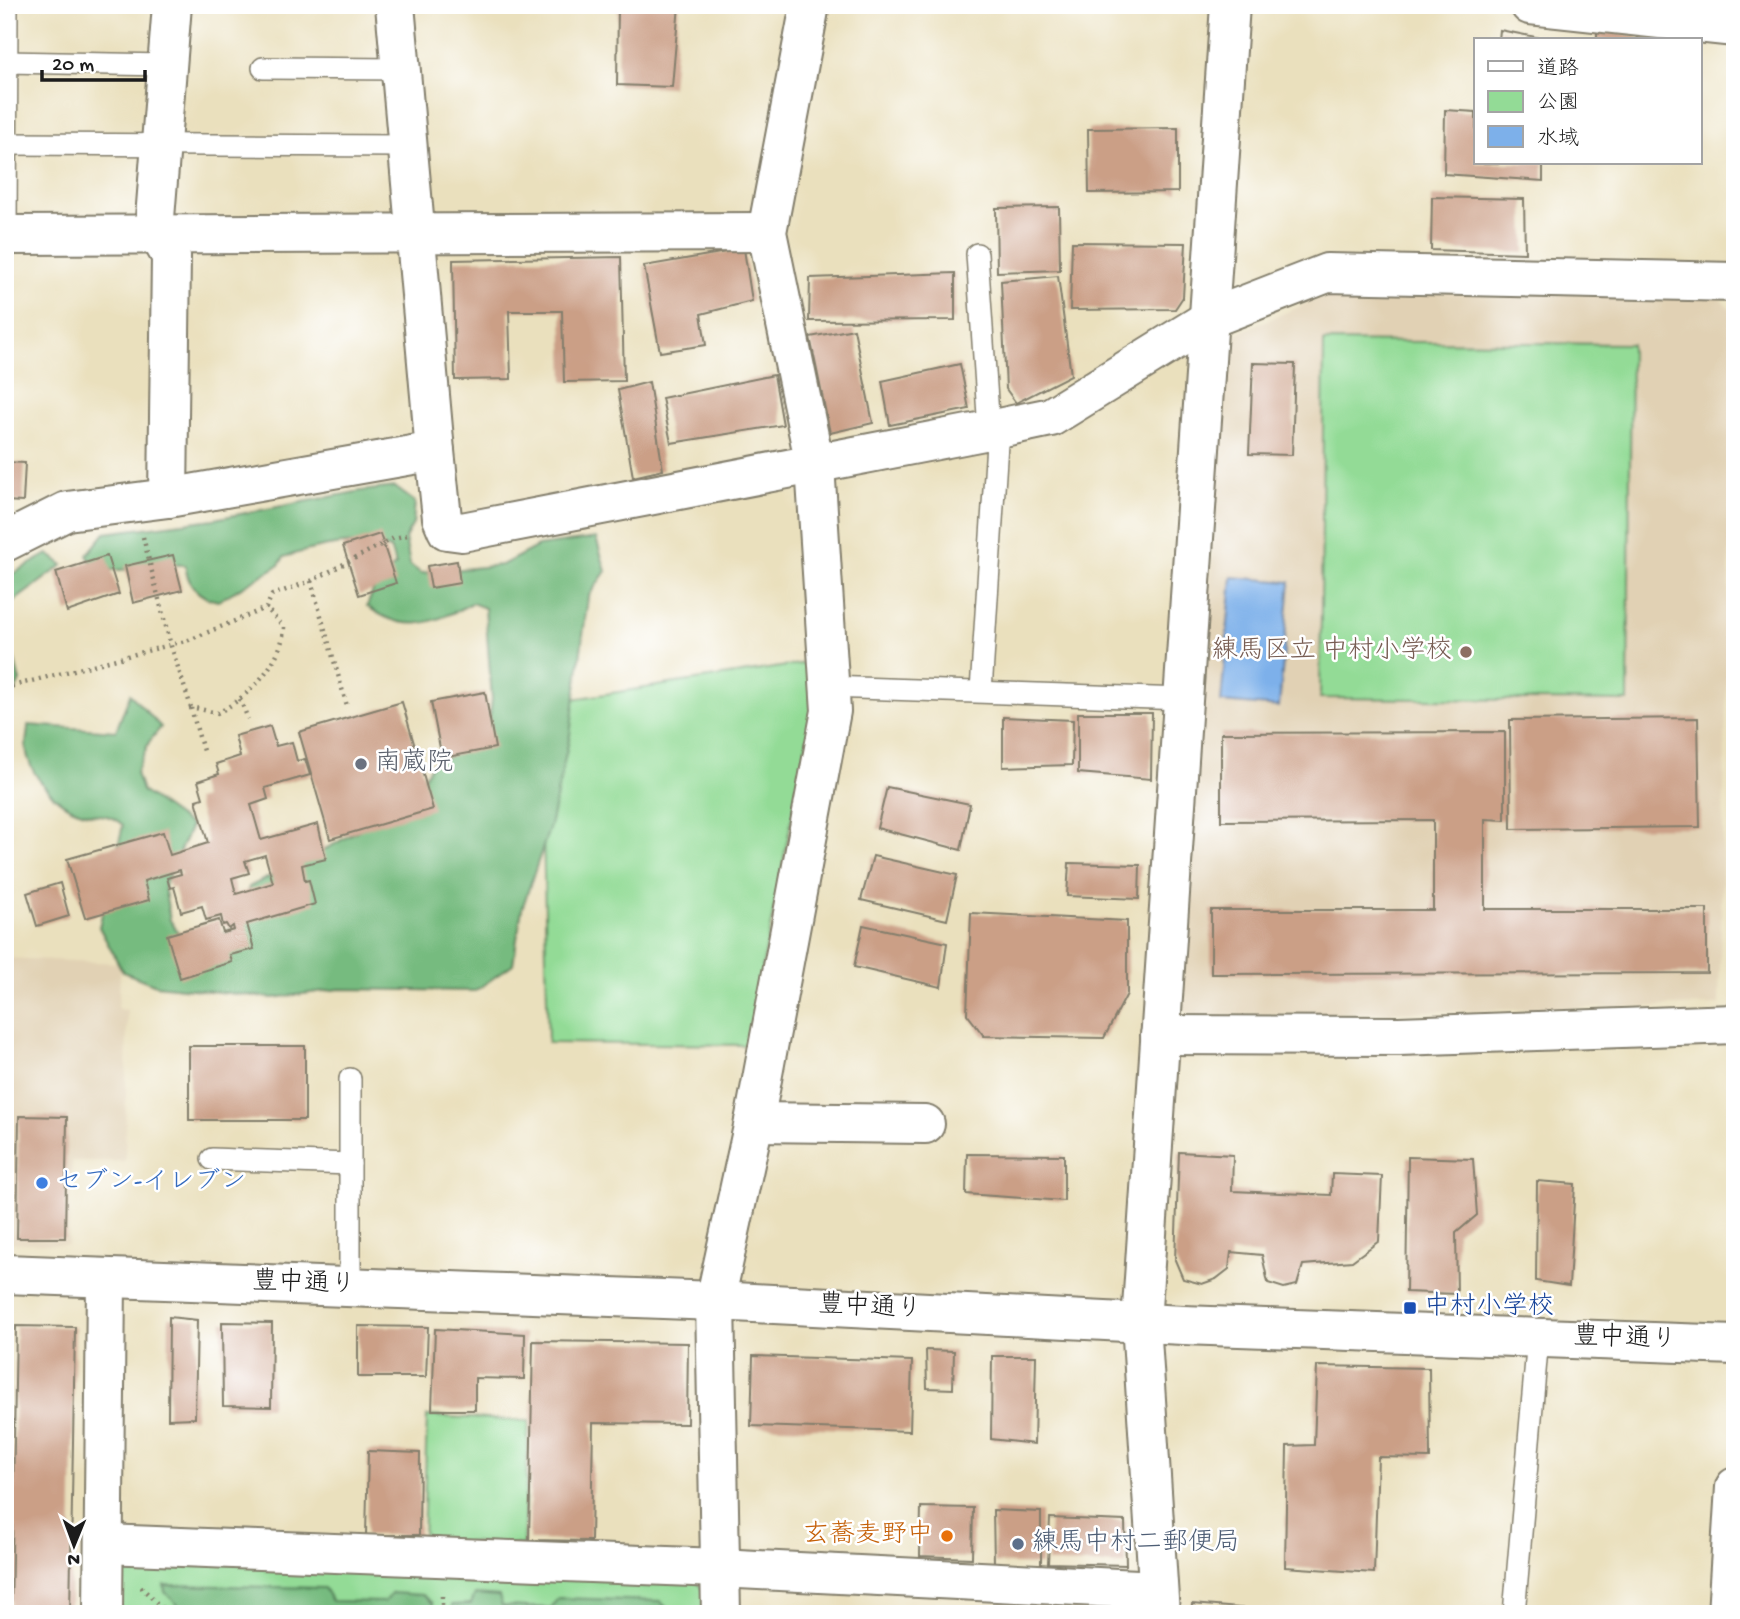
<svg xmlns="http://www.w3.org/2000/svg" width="1740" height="1619" font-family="'Gochi Hand','Klee One',sans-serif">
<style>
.built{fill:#e1d1b4}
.green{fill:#93db96;stroke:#587c59;stroke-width:2}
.forest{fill:#76bb7f;stroke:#496c4e;stroke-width:2}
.water{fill:#7db0ea;stroke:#4c6683;stroke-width:2}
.building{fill:#cb9f86;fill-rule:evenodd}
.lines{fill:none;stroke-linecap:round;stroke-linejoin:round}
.service-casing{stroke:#837e6c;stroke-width:24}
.minor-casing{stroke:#837e6c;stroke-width:42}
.tertiary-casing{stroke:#837e6c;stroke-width:42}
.path{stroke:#837e6c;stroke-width:4.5;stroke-dasharray:2 5;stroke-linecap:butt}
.service{stroke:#fff;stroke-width:21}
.minor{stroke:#fff;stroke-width:38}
.tertiary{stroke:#fff;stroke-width:38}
.education-dot{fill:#8d6e63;stroke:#fff;stroke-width:2.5}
.worship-dot{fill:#6b7280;stroke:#fff;stroke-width:2.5}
.shop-dot{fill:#3f7fe0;stroke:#fff;stroke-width:2.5}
.transit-dot{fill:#1a4fb4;stroke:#fff;stroke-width:2.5}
.food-dot{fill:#e8710a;stroke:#fff;stroke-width:2.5}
.service-dot{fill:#5c6f8a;stroke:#fff;stroke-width:2.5}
.labels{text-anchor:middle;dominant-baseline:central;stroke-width:5;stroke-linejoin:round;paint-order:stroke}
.education-label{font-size:26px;fill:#785e54;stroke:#fff;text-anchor:end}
.worship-label{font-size:26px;fill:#5b616d;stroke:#fff;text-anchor:start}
.shop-label{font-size:26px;fill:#366cbe;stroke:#fff;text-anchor:start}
.street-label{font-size:26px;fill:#1c1c1c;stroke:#fff}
.transit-label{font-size:26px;fill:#164399;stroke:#fff;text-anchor:start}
.food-label{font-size:26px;fill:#c56008;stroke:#fff;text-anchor:end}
.service-label{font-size:26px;fill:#4e5e75;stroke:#fff;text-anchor:start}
</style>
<rect width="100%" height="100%" fill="#fff"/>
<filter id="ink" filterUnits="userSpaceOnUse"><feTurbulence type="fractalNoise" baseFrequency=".0143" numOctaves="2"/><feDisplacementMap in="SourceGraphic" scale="14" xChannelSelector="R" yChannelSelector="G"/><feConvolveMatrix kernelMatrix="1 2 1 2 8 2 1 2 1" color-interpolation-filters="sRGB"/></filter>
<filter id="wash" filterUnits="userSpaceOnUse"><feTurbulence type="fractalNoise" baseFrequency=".00686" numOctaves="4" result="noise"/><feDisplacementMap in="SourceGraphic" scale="28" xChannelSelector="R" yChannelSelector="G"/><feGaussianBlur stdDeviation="1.57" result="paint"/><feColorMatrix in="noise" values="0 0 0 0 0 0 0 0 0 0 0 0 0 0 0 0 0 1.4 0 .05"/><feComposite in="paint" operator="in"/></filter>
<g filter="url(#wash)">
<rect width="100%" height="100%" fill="#eae0bd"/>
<!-- built -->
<g class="built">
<path d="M1336,291L1717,295L1735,314L1719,1005L1192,1016L1180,1006L1228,337Z"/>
<path d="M5,958L121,963L118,1009L127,1010L125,1161H72L68,1245L5,1242Z"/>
</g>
<!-- green -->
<g class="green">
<path d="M1324,341L1631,344L1628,701L1320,698Z"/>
<path d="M813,662V711L747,1045L548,1043L540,704Z"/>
<path d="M427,1416L529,1421L523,1545L423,1540Z"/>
<path d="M129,1558L695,1580L707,1594V1614H114V1568Z"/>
</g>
<!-- forest -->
<g class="forest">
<path d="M395,487L415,502L413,524L405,538L410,565L421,573L502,565L538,546L596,538L606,571L588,597L570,735L550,826L522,909L513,964L475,991L340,989L273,998L156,985L123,972L99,927L123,825C106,811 100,818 82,812C56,805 28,774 26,747C26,740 28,732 28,725L116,731L130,694L161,727L149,742L136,773L142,791L191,826L164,886L170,920L184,941L207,950C228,931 244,916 249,887L331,846L410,800L432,764L487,739L492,699L485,608L472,603C433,624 405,635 367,606L377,581L396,565L390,549C356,537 317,547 284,557L279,565L218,601C197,597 188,585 185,565C153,562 126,575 95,568L87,555L105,533L214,519L361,491Z"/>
<path d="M48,554L63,565L5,608V578Z"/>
<path d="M5,623L20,681L5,713Z"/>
<path d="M164,1585L324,1588L332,1601L384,1602L392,1593L423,1595L433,1603V1614H187L165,1592Z"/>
<path d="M475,1594L499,1596L502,1606L551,1608L558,1598L660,1601L666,1607L658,1614H452V1605L471,1604Z"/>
</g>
<!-- water -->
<path class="water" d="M1232,577L1290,582L1279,707L1221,702Z"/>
<g id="blocks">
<!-- building -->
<g class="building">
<path d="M618,5H679L672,87L617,85Z"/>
<path d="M1500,30L1546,39L1545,40H1499Z"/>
<path d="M1597,31L1638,36L1637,40H1597Z"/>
<path d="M1445,110L1476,112V163H1543V181L1444,174Z"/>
<path d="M1178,128V192L1089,193L1088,129Z"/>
<path d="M1432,197L1524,199L1525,253L1431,250Z"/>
<path d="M1059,207L1060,270L997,272L996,208Z"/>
<path d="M1072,242L1186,243L1183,297L1175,309L1070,310Z"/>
<path d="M744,249L752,301L701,314L706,345L660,352L644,266Z"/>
<path d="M621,257L624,381L564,382L562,311H509L511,379L455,380L453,260Z"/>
<path d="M955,273V320L809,321L810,278Z"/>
<path d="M1058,276L1071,375L1016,403L1006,389L1001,281Z"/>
<path d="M854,329L873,423L830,433L810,337Z"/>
<path d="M1253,363L1295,364L1292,455L1249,454Z"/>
<path d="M960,364L969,409L890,425L882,381Z"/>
<path d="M774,375L783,425L671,443L662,398Z"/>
<path d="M649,382L663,470L633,477L618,390Z"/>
<path d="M5,462L25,463L23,502L5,501Z"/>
<path d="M380,534L396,583L359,595L343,546Z"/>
<path d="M173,555L182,590L133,603L125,566Z"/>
<path d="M107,556L119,594L67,612L56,572Z"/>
<path d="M457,561L460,583L431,588L427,566Z"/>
<path d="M485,692L495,748L442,758L431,702Z"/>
<path d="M402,702L433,809L330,839L299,732Z"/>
<path d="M1078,713H1152L1151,779L1078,773Z"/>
<path d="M1003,717L1073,720L1072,765L1003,767Z"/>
<path d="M1698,718L1700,827L1511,829L1510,720Z"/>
<path d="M270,726L276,746L292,742L297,761L305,759L310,775L265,788L268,799L251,805L261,840L318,824L326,859L302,865L305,881L309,880L315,904L247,924L254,949L230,955L232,962L180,978L167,935L219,920L223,933L234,930L233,926L229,929L226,924L223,925L221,916L206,920L202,906L181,912L174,887L170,888L167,878L181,874L180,870L144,881L149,900L85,918L67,859L163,832L170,855L208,843L196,800L203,798L198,781L219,774L216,764L240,756L235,736ZM265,855L273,883L236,894L232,878L249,873L245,861Z"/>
<path d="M1505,732V820L1485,819V909H1707V973L1211,974V910H1433V820L1221,821V733Z"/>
<path d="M887,787L970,804L961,850L877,828Z"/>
<path d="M873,856L957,875L947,920L861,900Z"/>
<path d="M1069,863L1140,865L1139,899L1067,896Z"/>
<path d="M60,883L69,916L37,926L27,893Z"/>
<path d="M971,913L1127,921V994L1104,1038L984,1036L967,1014Z"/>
<path d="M863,925L947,943L941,987L854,967Z"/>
<rect x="189" y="1046" width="116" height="74"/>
<path d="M19,1116L67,1117L65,1238H17Z"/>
<path d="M1179,1152L1233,1155L1232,1191L1331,1195L1332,1174L1382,1176L1379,1241L1352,1261L1303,1265L1297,1285L1284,1288L1268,1283L1262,1255L1231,1252L1229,1269L1216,1279L1202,1284L1183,1279L1175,1260Z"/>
<path d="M967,1154L1064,1155V1201L966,1194Z"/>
<path d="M1408,1157L1473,1159L1477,1215L1456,1233L1457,1294L1406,1292Z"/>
<path d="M1537,1181L1575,1184L1569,1286L1536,1281Z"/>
<path d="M169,1317L197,1320L195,1418L168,1419Z"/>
<path d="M222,1322L272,1323L271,1407L223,1406Z"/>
<path d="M16,1326L75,1327L70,1614H11Z"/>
<path d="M358,1326L428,1327L426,1377H358Z"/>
<path d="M435,1329L525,1334L524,1379L475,1378V1410H432Z"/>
<path d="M533,1341L688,1343L687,1424L593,1423L591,1541L529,1540Z"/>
<path d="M926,1350L954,1351L953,1389L927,1388Z"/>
<path d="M753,1356L912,1361L910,1431L751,1426Z"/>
<path d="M992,1356H1036L1034,1444L991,1439Z"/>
<path d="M1317,1366L1429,1368L1430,1458L1378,1457L1374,1573L1285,1567L1287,1446L1314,1445Z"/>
<path d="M368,1451L420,1453L419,1535H366Z"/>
<path d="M921,1507L973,1508L972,1558L920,1556Z"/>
<path d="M993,1510L1041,1512V1565L994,1563Z"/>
<path d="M1050,1518L1125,1521L1126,1565L1048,1563Z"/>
<path d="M1192,1604L1285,1612V1614H1191Z"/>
<rect x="982" y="1610" width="53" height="4"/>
</g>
</g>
</g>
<g filter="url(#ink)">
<use href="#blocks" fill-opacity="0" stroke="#837e6c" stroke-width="2"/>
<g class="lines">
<!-- service casing -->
<g class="service-casing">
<g id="service">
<path d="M5,62L166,65"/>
<path d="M263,68L401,69"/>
<path d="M5,144L408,146"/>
<path d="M6,235L7,5"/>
<path d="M977,254L989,430"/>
<path d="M828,687L1183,699"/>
<path d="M981,691L998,428"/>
<path d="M350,1079V1287"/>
<path d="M212,1159L350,1164"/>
<path d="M1514,1614L1538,1337"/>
</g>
</g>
<!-- minor casing -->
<g class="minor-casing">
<g id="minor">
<path d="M395,5L435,451"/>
<path d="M1530,5L1735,27"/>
<path d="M5,235L767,232"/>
<path d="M168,498L171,256L160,237L155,218L172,5"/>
<path d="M5,542L67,511L168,498L435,451L442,518L447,530L462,532L989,430L1051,417L1211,318L1327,273L1735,282"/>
<path d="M1160,1035L1399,1036L1735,1024"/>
<path d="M754,1122L925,1124"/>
<path d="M105,1544L719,1568L1158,1590"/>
<path d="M103,1614L106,1278"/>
<path d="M721,1614L715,1301L754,1122L831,711L815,465L767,232L810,5"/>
<path d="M1727,1614L1735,1487"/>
</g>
</g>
<!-- tertiary casing -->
<g class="tertiary-casing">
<g id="tertiary">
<path d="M5,1274L715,1301L1183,1325L1735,1345"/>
<path d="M1160,1614L1141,1323L1230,5"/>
</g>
</g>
<!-- path -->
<g class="path">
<path d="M143,537L171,646L191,707L217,713C247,699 283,662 284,627L266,608"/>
<path d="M311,581L347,706"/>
<path d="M5,688L189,640L266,608L272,595L311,581L394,538L408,535"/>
<path d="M240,699L248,719"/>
<path d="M191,708L203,751"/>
<path d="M141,1587L168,1614"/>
<path d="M442,1596V1614"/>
<path d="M675,1614L679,1610"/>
</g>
<!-- service -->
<use href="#service" class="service"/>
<!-- minor -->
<use href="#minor" class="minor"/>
<!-- tertiary -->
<use href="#tertiary" class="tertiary"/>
</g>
</g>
<!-- markers -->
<circle class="education-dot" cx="1466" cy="652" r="7"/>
<circle class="worship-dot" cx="361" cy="764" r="7"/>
<circle class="shop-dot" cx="42" cy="1183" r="7"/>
<rect class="transit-dot" x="1403" y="1301" width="14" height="14" rx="3.5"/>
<circle class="food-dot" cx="947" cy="1536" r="7"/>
<circle class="service-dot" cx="1018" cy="1544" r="7"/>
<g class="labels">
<!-- education labels -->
<g class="education-label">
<text x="1452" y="652">練馬区立 中村小学校</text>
</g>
<!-- worship labels -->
<g class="worship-label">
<text x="375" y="764">南蔵院</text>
</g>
<!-- shop labels -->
<g class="shop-label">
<text x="56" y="1183">セブン-イレブン</text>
</g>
<!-- street labels -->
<g class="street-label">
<text transform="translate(304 1285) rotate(2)">豊中通り</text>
<text transform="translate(870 1309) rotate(3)">豊中通り</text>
<text transform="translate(1625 1340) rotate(2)">豊中通り</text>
</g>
<!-- transit labels -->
<g class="transit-label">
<text x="1424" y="1308">中村小学校</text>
</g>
<!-- food labels -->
<g class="food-label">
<text x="933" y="1536">玄蕎麦野中</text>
</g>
<!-- service labels -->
<g class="service-label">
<text x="1032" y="1544">練馬中村二郵便局</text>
</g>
</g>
<!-- margin -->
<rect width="1740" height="1619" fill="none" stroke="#fff" stroke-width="28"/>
<!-- legend -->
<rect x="1474" y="38" width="228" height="126" fill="#ffffff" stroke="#a4a4a4" stroke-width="2"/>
<rect x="1488" y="61" width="35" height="10" fill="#ffffff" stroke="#a4a4a4" stroke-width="2"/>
<text x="1537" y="74" font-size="21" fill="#1c1c1c">道路</text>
<rect x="1488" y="91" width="35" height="21" fill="#93db96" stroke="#a4a4a4" stroke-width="2"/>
<text x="1537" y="108" font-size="21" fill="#1c1c1c">公園</text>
<rect x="1488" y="126" width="35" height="21" fill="#7db0ea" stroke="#a4a4a4" stroke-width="2"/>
<text x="1537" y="144" font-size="21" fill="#1c1c1c">水域</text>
<!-- north arrow -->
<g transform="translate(74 1545) rotate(181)" stroke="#ffffff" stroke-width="5" paint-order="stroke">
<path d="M0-5L12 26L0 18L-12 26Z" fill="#1c1c1c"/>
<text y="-10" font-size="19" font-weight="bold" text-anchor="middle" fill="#1c1c1c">N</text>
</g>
<!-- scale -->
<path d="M42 70v10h103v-10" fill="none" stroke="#1c1c1c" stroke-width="3.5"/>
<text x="52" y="70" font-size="21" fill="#1c1c1c" stroke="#ffffff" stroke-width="5" paint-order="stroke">20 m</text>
</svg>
